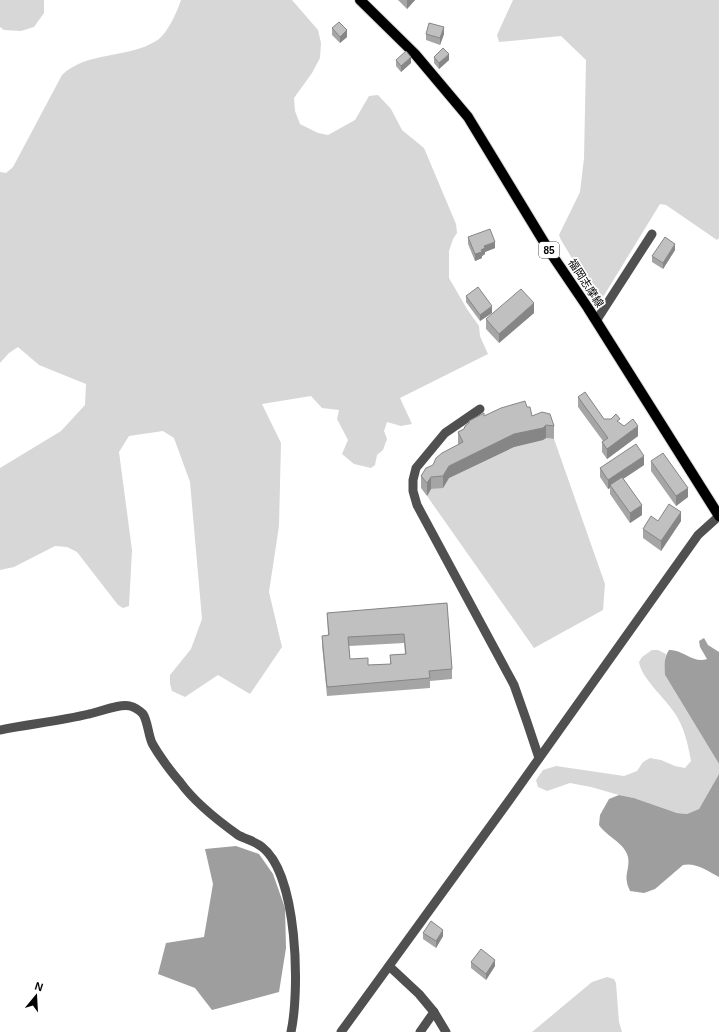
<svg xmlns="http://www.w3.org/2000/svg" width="719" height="1032" font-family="Arial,'Noto Sans JP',sans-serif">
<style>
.green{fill:#d7d7d7}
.water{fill:#9e9e9e}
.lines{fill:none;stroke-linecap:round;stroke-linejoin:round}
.major-casing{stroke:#dbdbdb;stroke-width:12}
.minor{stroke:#505050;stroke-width:9}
.major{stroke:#000;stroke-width:10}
.wall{fill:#a5a5a5;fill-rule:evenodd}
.shaded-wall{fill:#868686}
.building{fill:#c0c0c0;stroke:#868686;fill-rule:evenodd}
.labels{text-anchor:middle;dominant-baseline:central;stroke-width:3.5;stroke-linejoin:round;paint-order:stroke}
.shield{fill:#fff;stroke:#4c4c4c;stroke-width:1}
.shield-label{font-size:10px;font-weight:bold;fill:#000}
.street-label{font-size:11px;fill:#000;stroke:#fff}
</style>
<rect width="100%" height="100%" fill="#fff"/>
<!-- green -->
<g class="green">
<path d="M0,0H44V13L34,27L21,31L4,30L0,27Z"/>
<path d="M181,0H292L318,30L321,43L320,58L312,73L294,98L295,111L300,124L318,133L328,135L355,120L369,96L378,95L391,109L402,130L424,148L456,224L457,233L453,239L449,251V278L467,309L479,326L480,336L488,354L400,398L412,424L401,426L387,422L384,431L387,439L383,450L377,455L375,465L371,468L354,464L342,454L348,440L337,419L339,410L322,408L311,396L262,404L281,443L279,526L269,592L282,647L250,694L218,675L185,697L172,691L170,684V675L191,649L202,619L190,482L174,438L163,431L129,436L119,452L132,550L129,606L123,608L118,605L77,552L67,547L55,546L14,567L0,570V468L61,431L85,405L86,384L39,365L18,347L9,353L0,363V172L6,173L13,167L62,75C87,51 127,59 156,41C167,35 177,12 181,0Z"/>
<path d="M513,0H719V238L717,240L666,205L660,204L603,297H598L593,293L561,240L559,235L580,192L584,158L586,60L561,36L499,42L497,35Z"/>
<path d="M546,438L554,439L605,584L603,610L534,648L427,496L431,489L443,487L449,478L514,447L543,440Z"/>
<path d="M652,650H658L666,654L664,668L665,675L719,764V774L699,809L687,814L677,813L634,798L619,795L591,787L570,783L547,791L538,787L536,780L543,770L556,766L624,776L637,771L643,762L650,758L661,760L675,766L685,768L691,761C688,744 684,726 674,712C664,697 642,679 639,662L642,657Z"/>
<path d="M607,977L614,979L616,983L619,1022L622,1032H532L592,982Z"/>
</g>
<!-- water -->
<g class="water">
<path d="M704,638L708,645L719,652V764L665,675C664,667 664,657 669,650C682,649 694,664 707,659L700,647L699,641Z"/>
<path d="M719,774V877C708,871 695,862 683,865L655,889L644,893L630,891C629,888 627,885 627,882C625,874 630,866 628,857C625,843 607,837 599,825L600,815L609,799L619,795L634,798L677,813L687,814L699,809Z"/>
<path d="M236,846L259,854L273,874L285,908L286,948L279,992L212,1010L195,988L158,974L166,943L204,937L213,884L205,849Z"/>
</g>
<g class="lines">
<!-- major casing -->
<g class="major-casing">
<path id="major" d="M360,0L415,54L468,117L550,252L588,308L719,516"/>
</g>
<!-- minor -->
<g class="minor">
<path d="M596,321L652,234"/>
<path d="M480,409L445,433L416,468L413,480V491L417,505L514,685L527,722L539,758"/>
<path d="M0,730C30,724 60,721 89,714C100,712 120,703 130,706C134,707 140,711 143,714C148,722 148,734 152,743C158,754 171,772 180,782C195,803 217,820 238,835C245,839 255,841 262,847C298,875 300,990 291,1032"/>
<path d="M389,966L419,994L434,1012L446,1032"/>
<path d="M341,1032L508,802L698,535L719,516"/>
<path d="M420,1032L434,1012"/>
</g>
<!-- major -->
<use href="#major" class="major"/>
</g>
<!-- wall -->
<g class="wall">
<path d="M398,0H415L407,9Z"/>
<path d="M332,28L347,37L340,43L332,35Z"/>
<path d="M426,34H444L440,45L426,40Z"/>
<path d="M434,57L449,60L439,69L434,63Z"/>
<path d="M396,60L411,63L401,72L396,66Z"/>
<path d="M468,237L495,248L485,252V254L482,256V258L475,261L468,244Z"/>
<path d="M675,250L663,269L652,262V256Z"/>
<path d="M466,296L492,313L480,321L466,302Z"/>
<path d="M534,313L499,343L486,329V319Z"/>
<path d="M578,397L604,419L620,424L638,436L607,459L602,452V442L603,441L578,407Z"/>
<path d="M527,407L532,416L554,426V439L546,438L543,440L514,447L449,478L443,488L431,489L427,496L421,488V476L433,465L458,445V432L464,429L469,424V421L484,416Z"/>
<path d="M651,461L688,497L676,506L651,471Z"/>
<path d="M644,465L623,479L642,515L630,523L610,494V488L608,489L600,477V468Z"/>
<path d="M658,521H681L661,551L643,538V529Z"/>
<path d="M447,603L452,669V679L430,681V688L327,696L322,645V636L328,635L327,613ZM404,643L405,654L390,655V664L368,665L350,659L349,646Z"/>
<path d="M423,933L443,936L436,948L423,939Z"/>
<path d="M471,962L495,966L486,980L471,968Z"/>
</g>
<!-- shaded-wall -->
<g class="shaded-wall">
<path d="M407,0H415L407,9Z"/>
<path d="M444,27V34L440,45V38Z"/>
<path d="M347,30V37L340,43V37Z"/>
<path d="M449,54V60L439,69V63Z"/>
<path d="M411,57V63L401,72V66Z"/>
<path d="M495,242V248L485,252V254L482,256V258L475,261V254L484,246Z"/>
<path d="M675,244V250L663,269V263Z"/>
<path d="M534,303V313L499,343V334Z"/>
<path d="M492,306V313L480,321V315Z"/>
<path d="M546,425V438L543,440L514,447L449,478L443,488V476L449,466L514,434Z"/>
<path d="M638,426V436L607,459V449Z"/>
<path d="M644,456V465L611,487L610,485V488L608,489V480Z"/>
<path d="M431,477V489L427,496V483Z"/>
<path d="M688,488V497L676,506V496Z"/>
<path d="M642,505V515L630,523V513Z"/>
<path d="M681,512V521L661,551V541Z"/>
<path d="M443,930V936L436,948V941Z"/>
<path d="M495,960V966L486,980V974Z"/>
</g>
<!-- building -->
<g class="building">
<path d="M339,22L347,30L340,37L332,28Z"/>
<path d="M429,23L444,27L440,38L426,34Z"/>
<path d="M443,48L449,54L439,63L434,57Z"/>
<path d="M406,51L411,57L401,66L396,60Z"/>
<path d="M490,229L495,242L484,246L485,248L481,250L482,252L475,254L468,237Z"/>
<path d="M665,237L675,244L663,263L652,256Z"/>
<path d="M478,287L492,306L480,315L466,296Z"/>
<path d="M521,289L534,303L499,334L486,319Z"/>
<path d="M585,392L604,419H611L616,414L620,419L617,421L624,426L633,419L638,426L607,449L602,442L608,438L578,397Z"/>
<path d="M525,401L527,407H530L532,416L542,412L550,414L554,426L546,425L543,428L514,434L449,466L443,476L431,477L427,483L421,476L426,468L433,465L436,458L442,453L463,442L458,432L464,429L465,426L469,423V421L484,413V416L501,408Z"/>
<path d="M636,444L644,456L608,480L600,468Z"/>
<path d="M663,453L688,488L676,496L651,461Z"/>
<path d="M622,477L642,505L630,513L610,485Z"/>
<path d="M669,504L681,512L661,541L643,529L651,516L658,521Z"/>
<path d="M447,603L452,669L429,671L430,678L327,687L322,636L329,635L327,613ZM404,634L406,654L390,655L391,664L368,665V658L350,659L348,637Z"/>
<path d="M431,921L443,930L436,941L423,933Z"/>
<path d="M481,949L495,960L486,974L471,962Z"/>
</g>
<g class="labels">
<!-- shield labels -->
<rect class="shield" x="539" y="242" width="20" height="16" rx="3"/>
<g class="shield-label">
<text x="549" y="250">85</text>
</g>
<!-- street labels -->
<g class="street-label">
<text transform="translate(586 283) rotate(57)">福岡志摩線</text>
</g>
</g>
<!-- north arrow -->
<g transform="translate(36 996) rotate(18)" stroke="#ffffff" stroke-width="3" paint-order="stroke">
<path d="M0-3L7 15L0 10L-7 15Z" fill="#000000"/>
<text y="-6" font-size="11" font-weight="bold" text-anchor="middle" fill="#000000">N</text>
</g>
</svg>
